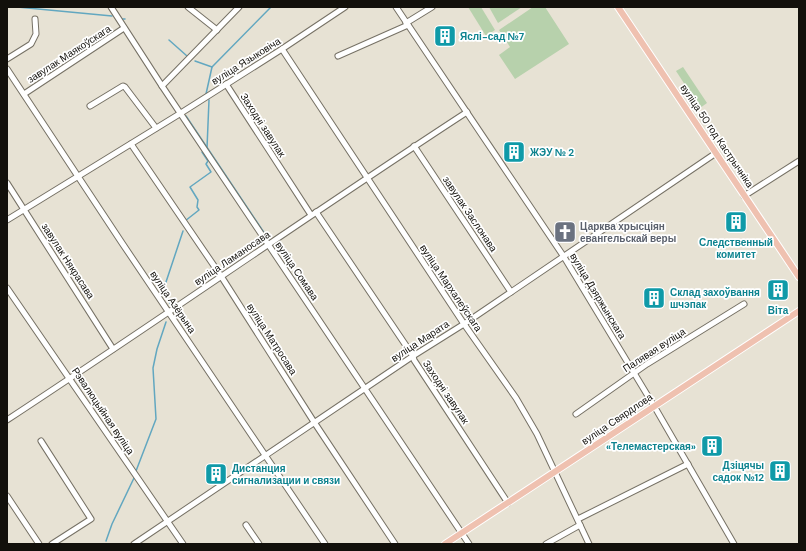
<svg xmlns="http://www.w3.org/2000/svg" width="806" height="551" font-family="'DM Sans',sans-serif">
<style>
.green{fill:#b7d1ac}
.lines{fill:none;stroke-linecap:round;stroke-linejoin:round}
.stream{stroke:#62a7c0;stroke-width:1.5}
.minor-casing{stroke:#767165;stroke-width:7}
.major-casing{stroke:#fff;stroke-width:8}
.minor{stroke:#fff;stroke-width:5}
.major{stroke:#efc1b0;stroke-width:6}
.labels{text-anchor:middle;dominant-baseline:central;stroke-width:3.5;stroke-linejoin:round;paint-order:stroke}
.culture-label{font-size:10px;font-weight:bold;fill:#0d838f;stroke:#fff;text-anchor:start}
.street-label{font-size:10px;fill:#12100b;stroke:#fff}
.worship-label{font-size:10px;font-weight:bold;fill:#5b616d;stroke:#fff;text-anchor:start}
</style>
<rect width="100%" height="100%" fill="#e7e2d4"/>
<!-- green -->
<g class="green">
<path d="M468,7H481L495,30L486,36Z"/>
<path d="M489,7H522L498,23Z"/>
<path d="M533,7H545L569,44L515,79L499,55L510,47L499,30Z"/>
<path d="M683,67L707,103L700,108L676,71Z"/>
</g>
<g class="lines">
<!-- stream -->
<g class="stream">
<path d="M17,7L112,16"/>
<path d="M122,19H125"/>
<path d="M169,40L187,56"/>
<path d="M195,61L212,67L271,7"/>
<path d="M206,94L212,67"/>
<path d="M186,116L269,240"/>
<path d="M207,148L209,100"/>
<path d="M185,221L199,210L197,207L198,200L190,187L211,172L206,164L208,161L202,152"/>
<path d="M171,305L163,291L183,231"/>
<path d="M136,471L156,419L153,368L157,349L166,322"/>
<path d="M106,541L112,524L134,478"/>
</g>
<!-- minor casing -->
<g class="minor-casing">
<g id="minor">
<path d="M111,7L162,86L469,544"/>
<path d="M188,7L217,30"/>
<path d="M396,7L564,257L657,411L734,544"/>
<path d="M406,23L432,7"/>
<path d="M282,49L464,324L516,398L537,434L589,544"/>
<path d="M338,56L408,25"/>
<path d="M7,59L31,44L36,34L35,19"/>
<path d="M7,69L122,243L325,544"/>
<path d="M226,84L311,215"/>
<path d="M162,86L239,7"/>
<path d="M24,94L124,28"/>
<path d="M90,106L123,86L125,87L156,128"/>
<path d="M131,144L221,276L314,422L395,544"/>
<path d="M414,146L511,292"/>
<path d="M7,183L113,349"/>
<path d="M744,196L799,161"/>
<path d="M316,212L413,356L414,360L508,503"/>
<path d="M7,220L181,113L282,49L345,7"/>
<path d="M7,288L183,544"/>
<path d="M576,414L647,364L744,304"/>
<path d="M7,420C161,319 312,213 467,112"/>
<path d="M41,441L91,519L52,544"/>
<path d="M7,496L39,544"/>
<path d="M578,519L688,464"/>
<path d="M246,525L259,544"/>
<path d="M134,544L413,356L464,324L716,153"/>
<path d="M546,544L580,525"/>
</g>
</g>
<!-- major casing -->
<g class="major-casing">
<g id="major">
<path d="M618,7L799,277"/>
<path d="M445,544L799,311"/>
</g>
</g>
<!-- minor -->
<use href="#minor" class="minor"/>
<!-- major -->
<use href="#major" class="major"/>
</g>
<!-- icons -->
<defs>
<g id="building-square" transform="scale(1.15)"><rect x="-9" y="-9" width="18" height="18" rx="4" fill="#0f9aa8" stroke="#fff"/><path d="M-4-6H4V6H1V3H-1V6H-4ZM-2.5-4.3h1.7v1.8h-1.7ZM.8-4.3h1.7v1.8H.8ZM-2.5-1h1.7V.8h-1.7ZM.8-1h1.7V.8H.8Z" fill="#fff"/></g>
<g id="church-square" transform="scale(1.15)"><rect x="-9" y="-9" width="18" height="18" rx="4" fill="#6b7280" stroke="#fff"/><path d="M-1.2-6h2.4v3.5h3.3v2.4h-3.3V6h-2.4V-.1h-3.3v-2.4h3.3Z" fill="#fff"/></g>
</defs>
<g fill-rule="evenodd">
<use href="#building-square" x="445" y="36"/>
<use href="#building-square" x="514" y="152"/>
<use href="#building-square" x="736" y="222"/>
<use href="#church-square" x="565" y="232"/>
<use href="#building-square" x="778" y="290"/>
<use href="#building-square" x="654" y="298"/>
<use href="#building-square" x="712" y="446"/>
<use href="#building-square" x="780" y="471"/>
<use href="#building-square" x="216" y="474"/>
</g>
<g class="labels">
<!-- culture labels -->
<g class="culture-label">
<text x="460" y="36">Яслі-сад №7</text>
<text x="530" y="152">ЖЭУ № 2</text>
<text x="736" y="242" text-anchor="middle">Следственный<tspan x="736" dy="12">комитет</tspan></text>
<text x="670" y="292">Склад захоўвання<tspan x="670" dy="12">шчэпак</tspan></text>
<text x="778" y="310" text-anchor="middle">Віта</text>
<text x="696" y="446" text-anchor="end">«Телемастерская»</text>
<text x="764" y="465" text-anchor="end">Дзіцячы<tspan x="764" dy="12">садок №12</tspan></text>
<text x="232" y="468">Дистанция<tspan x="232" dy="12">сигнализации и связи</tspan></text>
</g>
<!-- street labels -->
<g class="street-label">
<text transform="translate(69 54) rotate(-33)">завулак Маякоўскага</text>
<text transform="translate(246 61) rotate(-32)">вуліца Языковіча</text>
<text transform="translate(263 125) rotate(57)">Заходні завулак</text>
<text transform="translate(717 136) rotate(56)">вуліца 50 год Кастрычніка</text>
<text transform="translate(470 214) rotate(56)">завулак Заслонава</text>
<text transform="translate(232 258) rotate(-34)">вуліца Ламаносава</text>
<text transform="translate(68 261) rotate(57)">завулак Някрасава</text>
<text transform="translate(297 271) rotate(56)">вуліца Сомава</text>
<text transform="translate(451 288) rotate(56)">вуліца Мархалеўскага</text>
<text transform="translate(598 296) rotate(59)">вуліца Дзяржынскага</text>
<text transform="translate(173 302) rotate(56)">вуліца Азёрына</text>
<text transform="translate(272 339) rotate(57)">вуліца Матросава</text>
<text transform="translate(420 341) rotate(-33)">вуліца Марата</text>
<text transform="translate(654 350) rotate(-33)">Палявая вуліца</text>
<text transform="translate(446 392) rotate(56)">Заходні завулак</text>
<text transform="translate(103 411) rotate(56)">Рэвалюцыйная вуліца</text>
<text transform="translate(617 419) rotate(-34)">вуліца Свярдлова</text>
</g>
<!-- worship labels -->
<g class="worship-label">
<text x="580" y="226">Царква хрысціян<tspan x="580" dy="12">евангельскай веры</tspan></text>
</g>
</g>
<!-- border -->
<rect width="806" height="551" fill="none" stroke="#12100b" stroke-width="16"/>
</svg>
